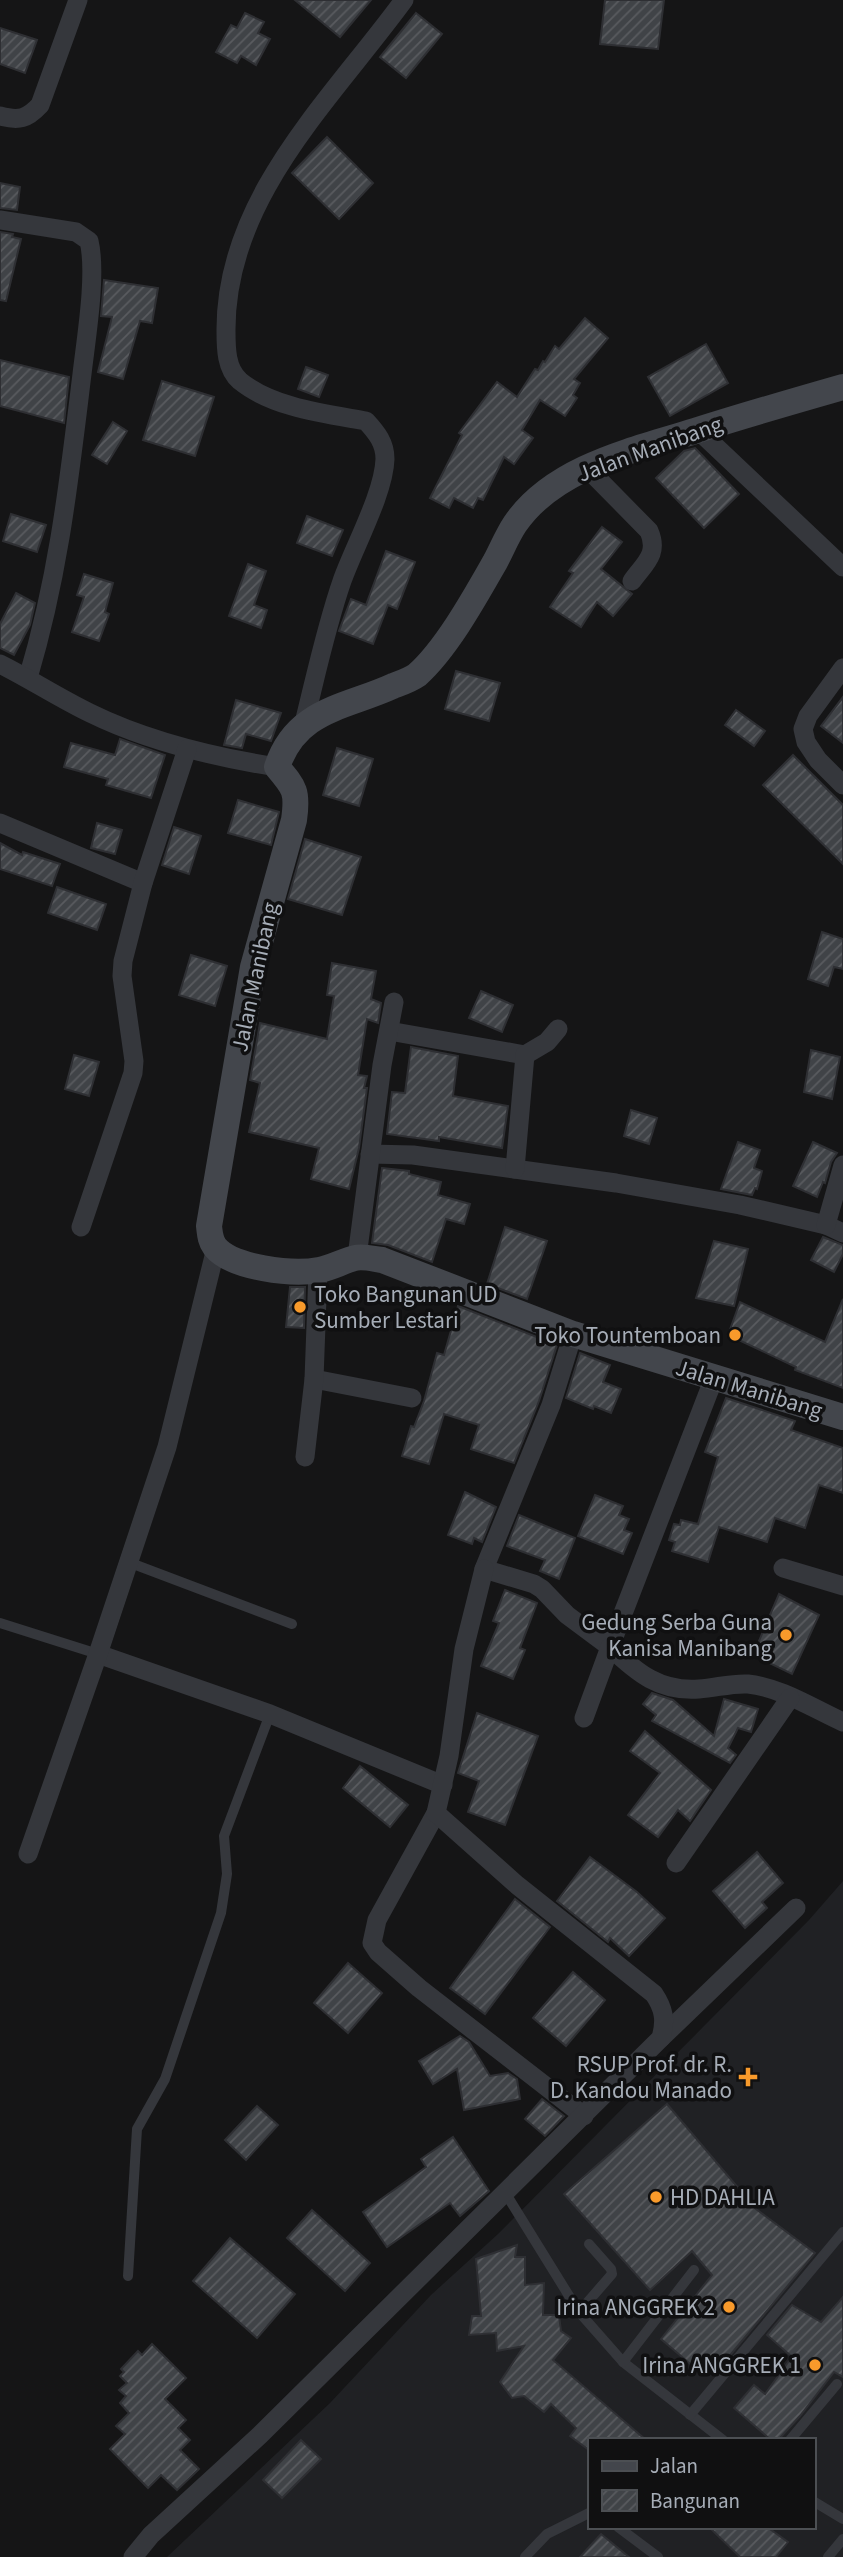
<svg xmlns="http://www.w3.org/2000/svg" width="843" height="2557" font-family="'Source Sans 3',sans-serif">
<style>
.built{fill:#202124;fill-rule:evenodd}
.building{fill:url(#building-hatch);stroke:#2e2f33;stroke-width:2}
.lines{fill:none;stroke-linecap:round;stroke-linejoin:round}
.lane{stroke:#35373c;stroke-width:10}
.street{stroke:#35373c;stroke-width:19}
.secondary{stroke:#43464c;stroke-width:26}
.poi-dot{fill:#f89a2b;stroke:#101011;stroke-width:2.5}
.labels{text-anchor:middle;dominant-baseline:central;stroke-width:7;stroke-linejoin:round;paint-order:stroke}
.street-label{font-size:23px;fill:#a6adb7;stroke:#101011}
.poi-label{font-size:23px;fill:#a6adb7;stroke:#101011;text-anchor:end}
</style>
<defs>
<pattern id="building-hatch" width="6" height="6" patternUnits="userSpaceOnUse" patternTransform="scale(1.75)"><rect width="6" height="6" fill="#404347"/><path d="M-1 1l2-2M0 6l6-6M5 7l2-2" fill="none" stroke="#595b5f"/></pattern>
</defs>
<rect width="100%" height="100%" fill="#151516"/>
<!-- built -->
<path class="built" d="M843,1881V2557H167L330,2403L431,2295L498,2234L809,1920ZM589,2440H813V2527H589Z"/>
<!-- building -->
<g class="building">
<path d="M295,0H371L340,37Z"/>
<path d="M605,0H664L658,49L600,44Z"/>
<path d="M245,13L264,22L258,33L270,39L256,65L241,56L237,63L216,52L231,25L237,28Z"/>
<path d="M416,13L442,34L406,78L380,57Z"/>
<path d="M0,28L37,40L25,73L0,64Z"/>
<path d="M327,137L373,183L339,219L292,173Z"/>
<path d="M0,183L20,187L17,210L0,208Z"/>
<path d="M0,232L13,234L12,237L21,239L6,301L0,300Z"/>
<path d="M104,280L158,288L152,323L140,321L123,379L98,372L112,317L101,316Z"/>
<path d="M585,318L608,338L574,379L580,383L573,395L577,398L565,416L540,400L522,430L533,438L514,464L504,457L483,500L478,498L473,508L454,498L449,508L430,498L462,435L459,433L497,382L517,397L535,369L538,370L543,361L545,362L555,346L559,349Z"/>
<path d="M706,344L728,383L670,416L648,377Z"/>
<path d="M0,360L69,377L64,423L0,406Z"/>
<path d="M306,367L328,375L319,397L298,389Z"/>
<path d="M162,381L214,397L195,456L143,440Z"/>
<path d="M113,422L127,431L107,464L92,455Z"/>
<path d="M695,448L739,494L704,528L656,478L684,451Z"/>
<path d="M11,514L46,525L37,552L3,541Z"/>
<path d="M307,516L343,530L332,556L297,543Z"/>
<path d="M602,527L622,542L601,569L632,594L613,616L597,602L581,627L550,607L573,573L569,571Z"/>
<path d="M386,551L415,562L397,609L388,605L373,644L339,631L351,599L366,605Z"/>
<path d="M248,564L266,571L254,605L267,610L261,628L229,616Z"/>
<path d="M84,574L113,583L105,612L109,614L99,641L72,632L84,597L77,595Z"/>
<path d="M16,593L35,603L30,625L14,655L0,648V624Z"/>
<path d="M456,671L500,683L489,721L445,709Z"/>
<path d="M843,697V743L821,726Z"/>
<path d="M236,700L281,713L271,741L246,734L242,748L224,745Z"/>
<path d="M736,710L765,731L754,746L725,725Z"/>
<path d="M120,739L165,755L151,798L106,785L108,779L64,767L71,743L115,755Z"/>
<path d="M337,748L373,759L359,806L323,795Z"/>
<path d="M793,755L843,805V864L763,785Z"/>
<path d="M238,800L279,812L271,845L228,833Z"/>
<path d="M97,823L122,830L115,854L91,848Z"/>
<path d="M174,827L201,836L189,874L162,865Z"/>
<path d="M305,839L361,857L342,915L288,899Z"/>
<path d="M0,843L22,855L23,852L60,864L52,886L0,869Z"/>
<path d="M57,887L106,904L97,930L48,913Z"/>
<path d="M822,932L843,939V969L834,967L828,986L808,979Z"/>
<path d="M191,955L227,966L215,1006L179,995Z"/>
<path d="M332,963L376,971L371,999L381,1003L378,1023L367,1019L358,1075L367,1076L364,1088H367L359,1148L349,1189L311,1179L319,1148L249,1132L260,1083L250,1080L260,1023L327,1039L334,996L327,995Z"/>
<path d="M481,991L513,1005L502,1032L469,1018Z"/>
<path d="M411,1047L458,1056L453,1096L508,1106L502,1148L439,1137V1141L387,1134L392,1092L405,1093Z"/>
<path d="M811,1050L840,1057L832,1099L804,1092Z"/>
<path d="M74,1055L99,1062L89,1096L65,1089Z"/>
<path d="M631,1110L657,1118L649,1144L624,1136Z"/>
<path d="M738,1142L760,1150L754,1168L762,1171L757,1189L755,1188L752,1195L721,1189Z"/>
<path d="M813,1142L837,1153L831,1162L825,1183L823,1182L817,1197L793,1186Z"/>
<path d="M382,1168L409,1171V1174L441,1182L438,1195L470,1204L464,1224L446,1219L432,1262L388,1245L372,1243Z"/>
<path d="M505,1227L547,1241L527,1299L487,1284Z"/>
<path d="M823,1237L843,1245V1254L834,1272L811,1260Z"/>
<path d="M714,1241L748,1249L734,1306L696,1298Z"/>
<path d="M290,1287H305L304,1328L286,1327Z"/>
<path d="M843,1299V1388L795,1370L796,1367L728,1335L740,1302L825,1342Z"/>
<path d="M458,1306L557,1345L539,1401L514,1463L471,1449L479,1425L444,1414L429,1464L402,1456L411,1426L414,1427L424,1401L437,1353L444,1355Z"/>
<path d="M580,1353L610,1365L603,1382L621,1389L611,1413L594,1406L593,1409L566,1398Z"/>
<path d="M726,1398L795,1421L791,1430L843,1448V1493L819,1485L805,1528L775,1518L767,1542L719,1527L708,1562L672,1551L675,1542L669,1540L674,1524L680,1525L681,1520L698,1524L718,1457L705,1452Z"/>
<path d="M465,1492L496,1507L482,1542L474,1538L472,1544L448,1535Z"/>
<path d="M595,1495L623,1506L619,1515L629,1519L624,1530L632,1533L623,1554L578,1536Z"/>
<path d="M519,1515L575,1538L559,1579L540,1571L545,1560L507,1546Z"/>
<path d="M505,1590L537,1603L520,1648L525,1650L513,1679L481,1666L499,1623L493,1621Z"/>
<path d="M779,1594L819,1615L792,1674L753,1655Z"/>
<path d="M652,1693L673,1700L714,1736L724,1699L758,1709L751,1732L738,1728L728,1748L736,1755L730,1763L652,1721L656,1715L643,1704Z"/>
<path d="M477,1713L538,1736L505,1825L468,1812L479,1781L458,1773Z"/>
<path d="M645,1731L711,1790L690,1821L678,1810L658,1837L628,1815L660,1773L630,1751Z"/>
<path d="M360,1766L408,1805L390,1827L343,1788Z"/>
<path d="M757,1852L783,1883L762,1902L767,1908L745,1928L713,1891Z"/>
<path d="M590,1857L637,1892L665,1918L629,1956L610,1938L608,1942L557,1901Z"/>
<path d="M515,1899L550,1927L485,2014L450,1988Z"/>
<path d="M348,1963L382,1993L348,2033L314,2003Z"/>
<path d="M573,1972L605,2000L566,2046L533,2018Z"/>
<path d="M460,2036L469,2042L490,2076L508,2073L517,2079L520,2099L464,2110L457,2069L433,2084L419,2061Z"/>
<path d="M542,2099L564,2116L545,2136L525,2119Z"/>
<path d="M667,2104L756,2209L815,2253L722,2365L714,2362L702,2374L661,2339L712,2275L692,2251L650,2290L564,2194Z"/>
<path d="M257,2106L278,2125L246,2160L225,2140Z"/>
<path d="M453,2137L489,2191L460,2216L450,2203L387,2247L363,2212L426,2167L421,2159Z"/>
<path d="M312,2210L370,2263L345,2291L287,2238Z"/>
<path d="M230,2238L295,2294L257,2338L193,2281Z"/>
<path d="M517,2245L515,2257H525V2285L544,2283L543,2315H559L561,2331L571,2338L553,2360L646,2440H589V2450L570,2436L576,2428L551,2404L544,2412L524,2396L512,2398L500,2382L524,2346L497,2351L496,2333L469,2335L472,2316H481L476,2259Z"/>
<path d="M843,2297V2377L834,2372L800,2416L778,2440H771L734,2408L754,2385L765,2394L792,2357L767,2335L792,2305L821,2322Z"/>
<path d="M152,2344L186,2378L165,2399L186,2420L178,2428L190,2440L180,2450L199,2469L177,2490L161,2475L148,2488L110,2449L125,2434L116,2426L129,2413L120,2403L126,2396L119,2390L127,2383L120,2376L124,2372L121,2369L138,2351L142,2355Z"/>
<path d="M301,2440L321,2459L282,2498L263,2480Z"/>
<path d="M709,2527H767L788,2542L776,2557H740Z"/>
<path d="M601,2534L629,2557H580Z"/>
</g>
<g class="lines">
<!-- lane -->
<g class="lane">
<path d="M128,1562L292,1624"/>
<path d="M0,1623L98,1654"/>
<path d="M506,2194L579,2312L623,2362L723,2440"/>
<path d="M128,2276L137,2129L165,2079L221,1913L227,1874L224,1836L270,1714"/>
<path d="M579,2312L612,2274L611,2269L589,2244"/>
<path d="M623,2362L694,2270"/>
<path d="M690,2415L843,2232"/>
<path d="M790,2440L837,2384"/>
<path d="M813,2501L843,2519"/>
<path d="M618,2527L658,2557"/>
<path d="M525,2557L547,2534L589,2513"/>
<path d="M828,2557L843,2539"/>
</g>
<!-- street -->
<g class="street">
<path d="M0,116C19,121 27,119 40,105L78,0"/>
<path d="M0,220L76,232L89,241C97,274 86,339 82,374C69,480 59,574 28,678"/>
<path d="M698,430L843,567"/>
<path d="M587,468L649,531C659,554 645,563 632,581"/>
<path d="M0,664C30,679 59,698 90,713C149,742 213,757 277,767"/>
<path d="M843,668L808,716L803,729L806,742L818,760L843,785"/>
<path d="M304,723C316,675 326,627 342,581C354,547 384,493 385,459C385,443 377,433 366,421C327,414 273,408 240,381C226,369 226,348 226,331C225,198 331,100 404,0"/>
<path d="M0,823L143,883"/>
<path d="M389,1031L525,1055"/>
<path d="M370,1154L413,1155L616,1183L740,1205L826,1225L843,1233"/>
<path d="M515,1169L525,1055L547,1042L558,1029"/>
<path d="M826,1225L843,1165"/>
<path d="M81,1227L133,1073L134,1061L122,976L123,961L143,883L187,749"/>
<path d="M357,1257L382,1065L394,1002"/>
<path d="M573,1334L551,1405L484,1569L534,1584L542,1589L567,1615L610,1647L714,1378"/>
<path d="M314,1379L412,1398"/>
<path d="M305,1457L314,1379L318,1271"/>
<path d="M783,1568L843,1586"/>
<path d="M98,1654L270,1714L443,1785"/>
<path d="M584,1718L610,1647C637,1673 660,1692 699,1689C716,1688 731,1683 748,1684C780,1687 814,1709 843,1722"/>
<path d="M436,1813L377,1920L372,1943L378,1952L419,1988L584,2116"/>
<path d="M28,1854L98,1654L167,1447L216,1248"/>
<path d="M676,1863L790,1698"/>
<path d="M661,2038L796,1908"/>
<path d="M133,2557L151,2535L260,2435L661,2038C666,2020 664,2009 654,1994L517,1885L436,1813L449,1756L464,1649L484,1569"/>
</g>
<!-- secondary -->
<path class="secondary" d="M843,387C794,401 745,415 695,431C634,450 554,467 515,524C507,536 502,549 495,562C475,597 447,648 417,675C410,680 401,683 393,686C345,708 296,709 277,767C295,788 298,792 294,820L253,967L209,1226C210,1234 210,1240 215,1247C232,1268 293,1275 319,1270C331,1268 343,1261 355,1258C363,1256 374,1259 382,1260L573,1334L843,1417"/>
</g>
<!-- markers -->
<g class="poi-dot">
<circle cx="300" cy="1307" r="7"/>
<circle cx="735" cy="1335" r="7"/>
<circle cx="786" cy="1635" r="7"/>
<path d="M744.5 2066.5h7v7h7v7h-7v7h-7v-7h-7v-7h7z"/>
<circle cx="656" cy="2197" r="7"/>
<circle cx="729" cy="2307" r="7"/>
<circle cx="815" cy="2365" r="7"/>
</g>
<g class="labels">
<!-- street labels -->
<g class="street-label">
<text transform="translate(650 449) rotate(-20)">Jalan Manibang</text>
<text transform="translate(255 977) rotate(-78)">Jalan Manibang</text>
<text transform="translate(749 1389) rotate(17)">Jalan Manibang</text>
</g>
<!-- poi labels -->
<g class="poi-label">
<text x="314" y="1294" text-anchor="start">Toko Bangunan UD<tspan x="314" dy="26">Sumber Lestari</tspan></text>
<text x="721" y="1335">Toko Tountemboan</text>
<text x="772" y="1622">Gedung Serba Guna<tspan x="772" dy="26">Kanisa Manibang</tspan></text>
<text x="732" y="2064">RSUP Prof. dr. R.<tspan x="732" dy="26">D. Kandou Manado</tspan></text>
<text x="670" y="2197" text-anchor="start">HD DAHLIA</text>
<text x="715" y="2307">Irina ANGGREK 2</text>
<text x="801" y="2365">Irina ANGGREK 1</text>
</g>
</g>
<!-- legend -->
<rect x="588" y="2438" width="228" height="91" fill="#101011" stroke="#4c4f53" stroke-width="2"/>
<rect x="602" y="2461" width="35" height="10" fill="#43464c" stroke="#4c4f53" stroke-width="2"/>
<text x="650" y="2473" font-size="21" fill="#a6adb7">Jalan</text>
<rect x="602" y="2490" width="35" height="21" fill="url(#building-hatch)" stroke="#4c4f53" stroke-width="2"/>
<text x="650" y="2508" font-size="21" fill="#a6adb7">Bangunan</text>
</svg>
